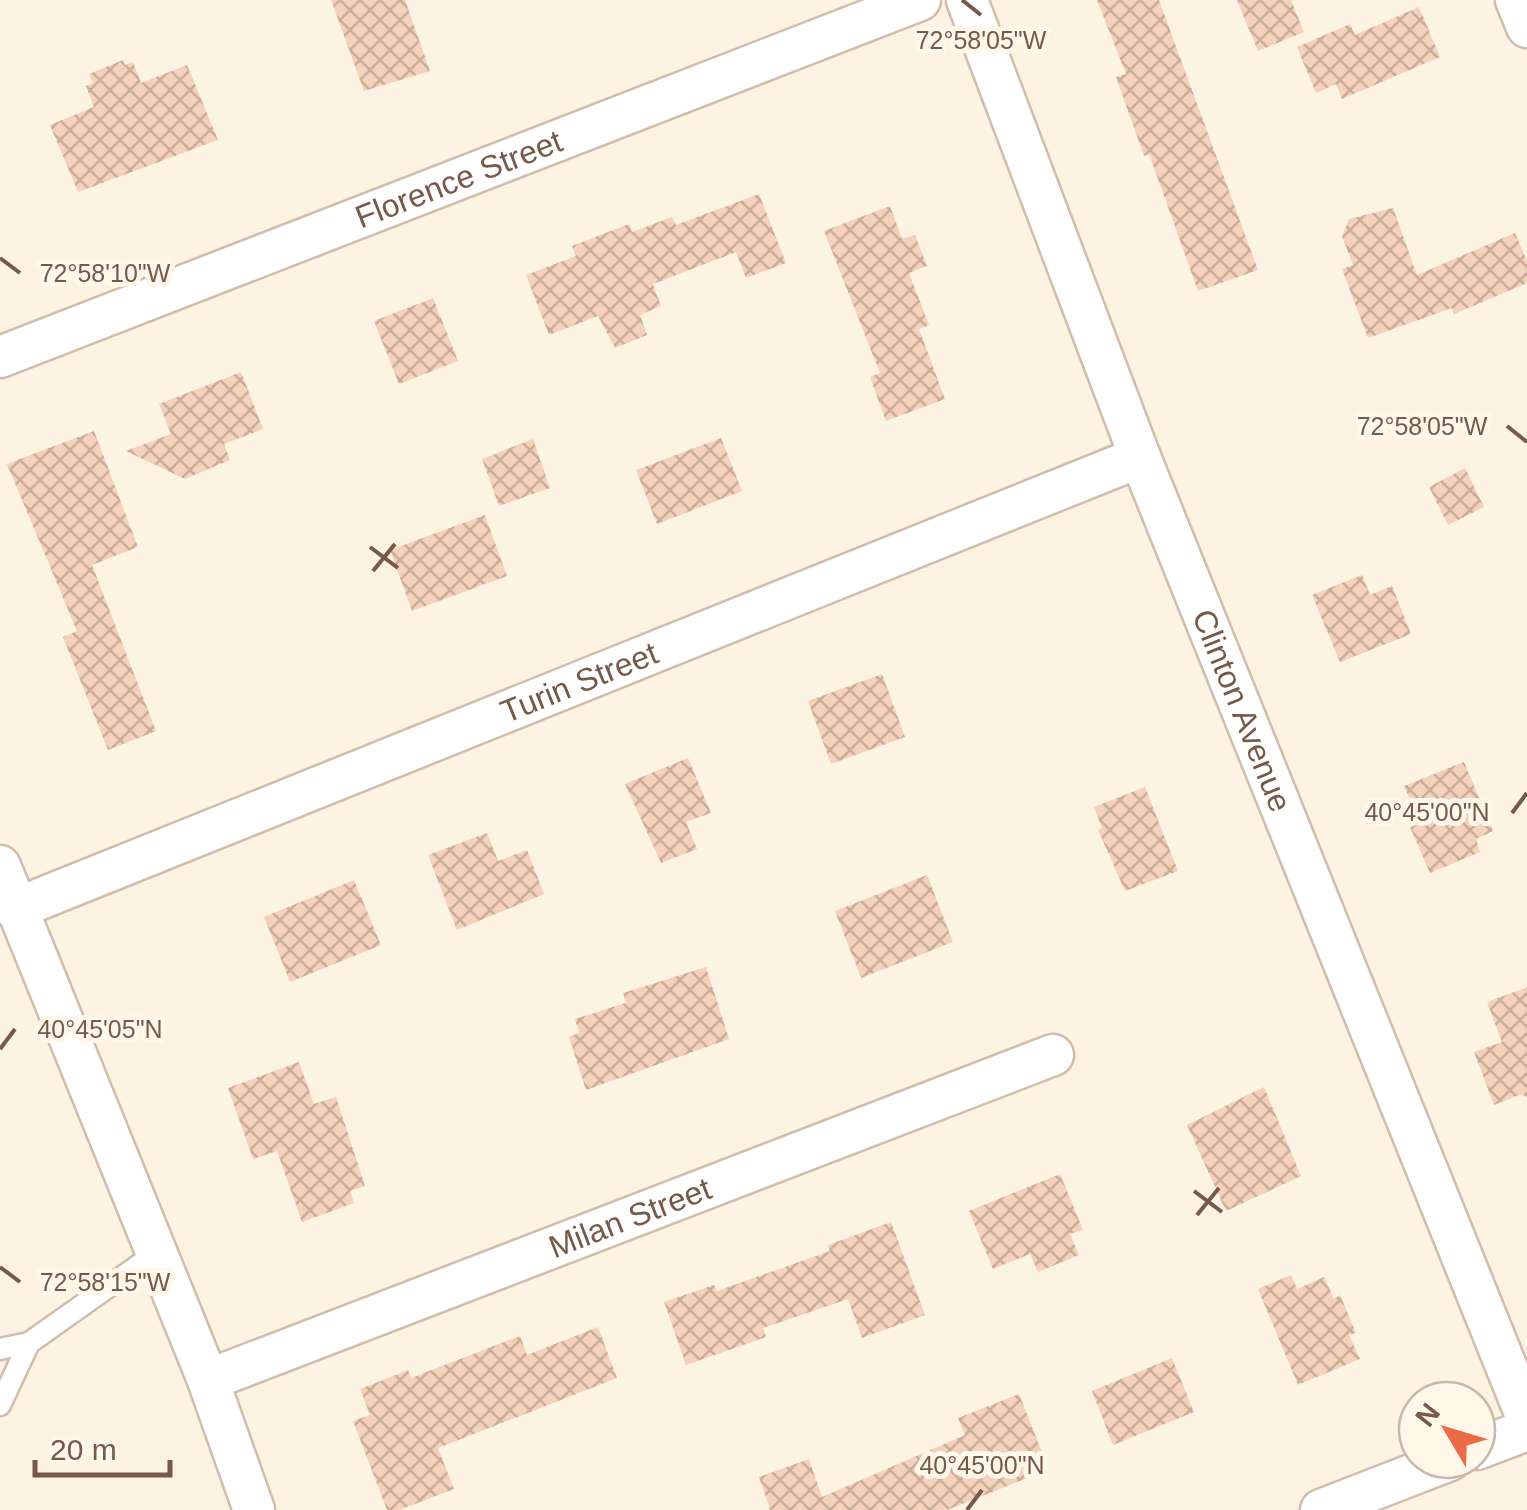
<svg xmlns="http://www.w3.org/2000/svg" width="1527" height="1510" font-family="Helvetica,sans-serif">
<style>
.building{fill:url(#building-cross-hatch)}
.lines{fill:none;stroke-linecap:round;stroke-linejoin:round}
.service-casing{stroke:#d1bdac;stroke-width:25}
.minor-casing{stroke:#d1bdac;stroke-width:45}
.service{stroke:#fff;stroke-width:20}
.minor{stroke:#fff;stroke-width:40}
.ticks{fill:none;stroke:#765948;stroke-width:4}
.labels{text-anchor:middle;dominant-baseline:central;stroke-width:10;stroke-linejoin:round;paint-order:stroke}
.street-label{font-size:32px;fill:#765948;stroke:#fff7ea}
.ticks-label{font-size:25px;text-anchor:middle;fill:#765948;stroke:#fff7ea;stroke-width:10;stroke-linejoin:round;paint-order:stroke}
</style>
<defs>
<pattern id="building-cross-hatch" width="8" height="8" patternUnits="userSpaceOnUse" patternTransform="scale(2.5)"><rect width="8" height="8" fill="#f3d1ba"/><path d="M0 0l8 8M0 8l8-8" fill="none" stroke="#c9ad99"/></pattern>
</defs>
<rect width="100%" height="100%" fill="#fdf3e3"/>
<!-- building -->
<g class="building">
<path d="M331,0H405L430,71L364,91Z"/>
<path d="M1097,0H1159L1258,270L1198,291L1149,154L1144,156L1116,77L1126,74Z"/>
<path d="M1237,0H1291L1304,32L1258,51Z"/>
<path d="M1419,7L1440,57L1342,99L1336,84L1316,93L1297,47L1350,24L1355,35Z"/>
<path d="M123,60L125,65L133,62L141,83L187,65L218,140L78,192L50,125L94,107L86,86L93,83L89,74Z"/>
<path d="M759,194L786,263L746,278L736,252L653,284L661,306L640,315L647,335L615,348L598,316L549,335L526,275L576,256L572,246L629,224L632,232L672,217L676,225Z"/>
<path d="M890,206L902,239L915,235L927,266L909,273L929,325L919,329L945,399L886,421L870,377L880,373L824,231Z"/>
<path d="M1393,208L1417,275L1515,233L1527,261V283L1454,314L1452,308L1368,338L1342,269L1353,265L1342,236L1349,219Z"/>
<path d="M433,298L458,361L399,384L374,321Z"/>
<path d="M241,372L263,429L224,444L230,460L185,479L126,451L171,434L159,404Z"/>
<path d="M94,431L138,547L92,565L156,731L108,750L63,637L77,631L7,464Z"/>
<path d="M721,438L742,491L657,524L636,470Z"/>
<path d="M533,439L550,488L499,506L482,459Z"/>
<path d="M1465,468L1484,507L1448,525L1429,487Z"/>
<path d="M485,515L507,576L412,611L390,550Z"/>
<path d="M1362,575L1370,595L1392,586L1411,634L1340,662L1312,595Z"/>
<path d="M882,674L905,737L831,764L808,701Z"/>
<path d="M688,758L711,813L686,822L697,849L661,863L625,784Z"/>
<path d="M1464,762L1493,831L1476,839L1480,852L1430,873L1410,827L1420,823L1404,786Z"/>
<path d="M1145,787L1178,871L1125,891L1098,830L1102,828L1094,807Z"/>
<path d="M487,833L498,861L527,850L544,894L457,930L428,855Z"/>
<path d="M927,875L953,942L861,978L835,911Z"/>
<path d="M354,880L381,945L290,982L264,917Z"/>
<path d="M706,967L729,1039L586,1090L569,1037L579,1033L575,1019L626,1003L623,993Z"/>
<path d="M1527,987V1098L1522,1094L1494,1105L1474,1052L1502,1042L1487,1002Z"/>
<path d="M299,1062L314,1104L336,1097L365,1186L350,1191L354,1203L302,1222L277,1151L253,1159L228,1088Z"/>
<path d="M1264,1087L1301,1176L1226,1211L1187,1125Z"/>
<path d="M1060,1174L1083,1230L1070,1234L1079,1255L1038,1272L1030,1254L993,1269L969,1211Z"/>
<path d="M891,1222L925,1315L862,1338L848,1299L763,1328L766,1337L686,1365L664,1302L714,1285L717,1291L830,1251L828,1245Z"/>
<path d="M1291,1275L1297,1289L1324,1277L1334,1299L1340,1295L1356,1333L1349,1335L1360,1359L1298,1385L1258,1289Z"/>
<path d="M598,1327L617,1378L438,1448L454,1489L399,1510H387L353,1421L370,1415L360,1389L408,1370L411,1378L520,1336L527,1355Z"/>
<path d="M1172,1358L1194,1412L1113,1445L1092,1391Z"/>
<path d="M1019,1394L1045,1460L1026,1467L1030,1477L947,1510H770L759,1477L809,1459L822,1497L965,1435L958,1418Z"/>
</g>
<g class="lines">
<!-- service casing -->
<g class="service-casing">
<g id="service">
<path d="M0,1349L29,1343"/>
<path d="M0,1405L29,1343L156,1253"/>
</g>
</g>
<!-- minor casing -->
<g class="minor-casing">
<g id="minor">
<path id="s1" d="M967,0L1140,457L1527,1418"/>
<path d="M1516,0L1527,27"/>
<path id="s2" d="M0,357L920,0"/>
<path d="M0,866L208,1380L254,1510"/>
<path id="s3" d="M15,909L1140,457"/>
<path id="s4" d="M208,1380L1053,1055"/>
<path d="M1477,1449L1527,1430"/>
<path d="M1321,1510L1450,1460"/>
</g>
</g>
<!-- service -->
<use href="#service" class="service"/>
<!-- minor -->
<use href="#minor" class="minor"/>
</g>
<!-- ticks -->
<path class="ticks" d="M962,0L981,15M0,258L20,273M1507,426L1527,442M370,547L398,568M373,571L395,544M1512,813L1527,793M0,1049L15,1029M1194,1191L1222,1212M1197,1215L1219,1188M0,1267L20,1282M967,1510L982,1490"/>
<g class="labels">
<!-- street labels -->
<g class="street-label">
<text stroke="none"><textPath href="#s2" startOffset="492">Florence Street</textPath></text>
<text stroke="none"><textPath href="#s3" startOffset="608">Turin Street</textPath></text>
<text stroke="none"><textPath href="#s1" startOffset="762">Clinton Avenue</textPath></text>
<text stroke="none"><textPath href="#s4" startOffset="452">Milan Street</textPath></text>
</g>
</g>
<g class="ticks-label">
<text x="981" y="49">72°58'05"W</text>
<text x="105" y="282">72°58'10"W</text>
<text x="1422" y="435">72°58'05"W</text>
<text x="1427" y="821">40°45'00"N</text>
<text x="100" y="1038">40°45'05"N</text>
<text x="105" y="1291">72°58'15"W</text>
<text x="982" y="1474">40°45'00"N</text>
</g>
<!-- north arrow -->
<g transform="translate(1447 1430) rotate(308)"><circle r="48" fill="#fff7ea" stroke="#c8b8a9" stroke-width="2.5"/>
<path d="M0-8L18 38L0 25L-18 38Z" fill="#eb6b44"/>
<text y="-15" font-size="28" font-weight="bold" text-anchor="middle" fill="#765948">N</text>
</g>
<!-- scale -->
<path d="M35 1460v15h135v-15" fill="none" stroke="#765948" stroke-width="5"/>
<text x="50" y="1460" font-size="30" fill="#765948" stroke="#fff7ea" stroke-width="8" paint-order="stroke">20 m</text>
</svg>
